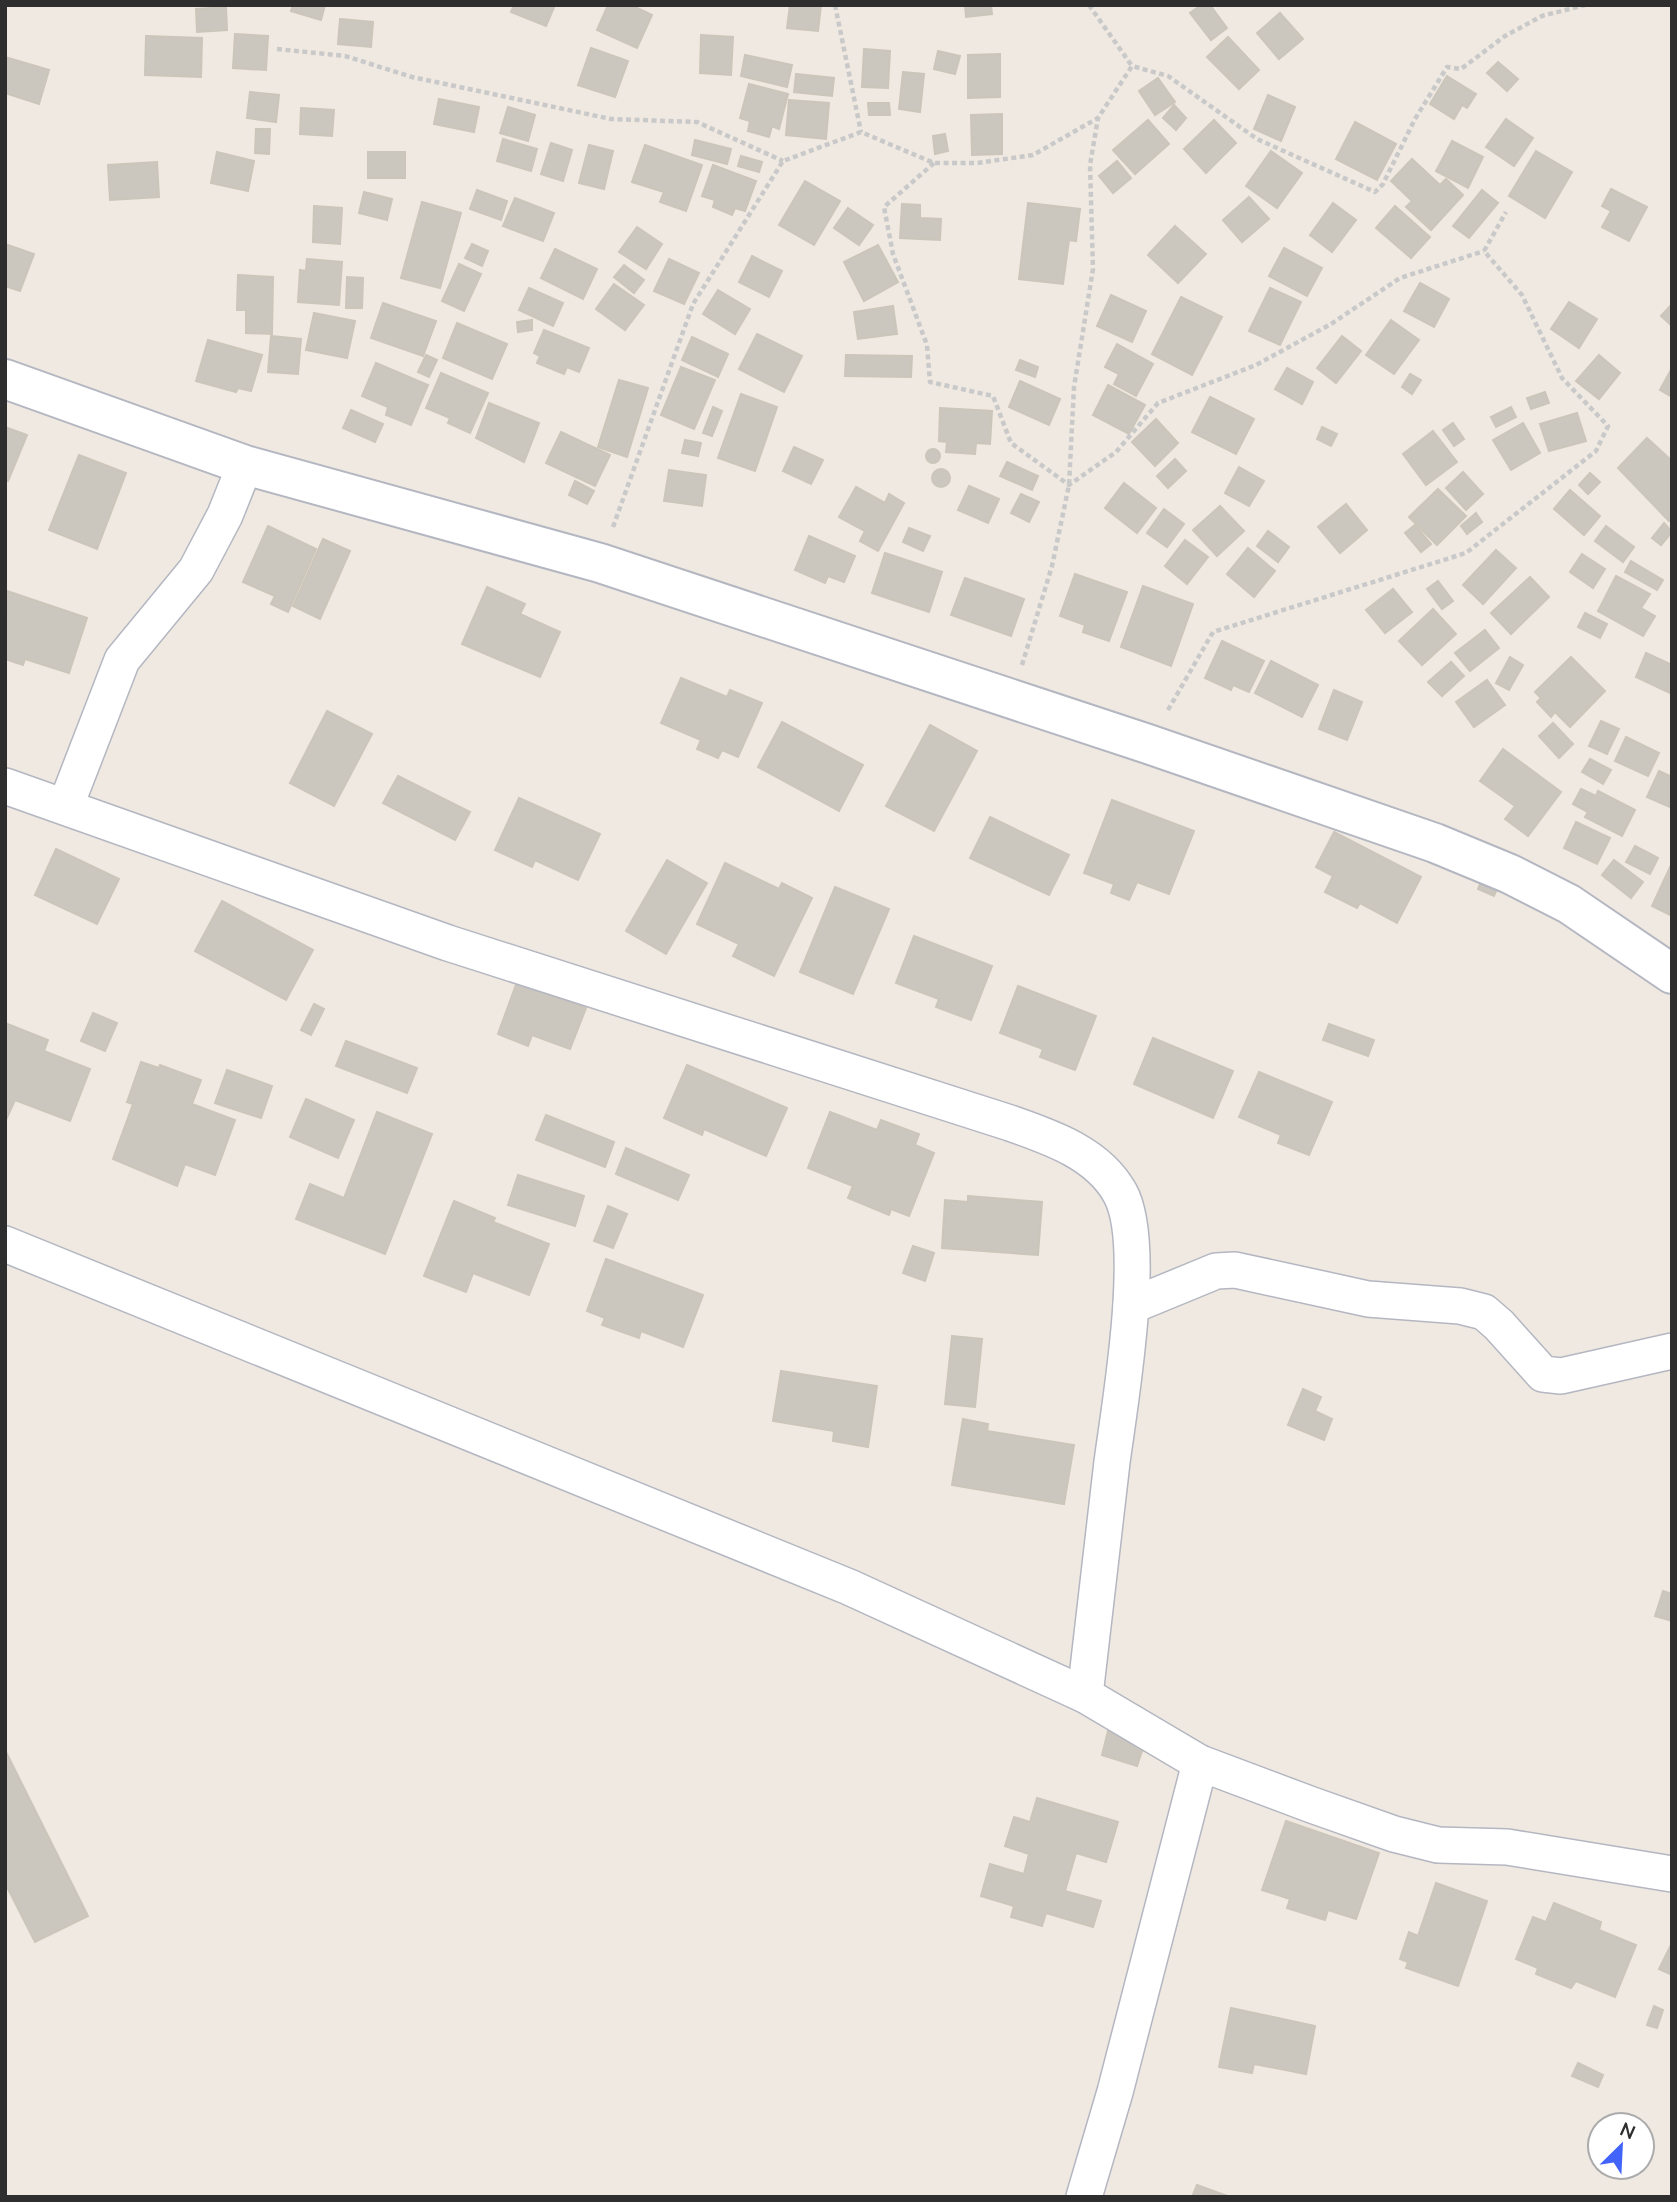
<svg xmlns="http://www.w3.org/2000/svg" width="1677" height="2202" font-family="'Nunito Sans',sans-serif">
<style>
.building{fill:#cbc7bf;stroke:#cbc5ba;stroke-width:2}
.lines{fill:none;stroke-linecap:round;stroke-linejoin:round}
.minor-casing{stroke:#b4b7c1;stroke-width:38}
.tertiary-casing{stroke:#b4b7c1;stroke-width:42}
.path{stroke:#c9c9c9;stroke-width:4.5;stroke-dasharray:5 3.5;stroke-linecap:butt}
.minor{stroke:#fff;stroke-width:35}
.tertiary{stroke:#fff;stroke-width:38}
</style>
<rect width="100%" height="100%" fill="#efe9e1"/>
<!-- building -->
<g class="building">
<path d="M293,5H325L321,20L291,11Z"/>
<path d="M514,5H555L546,26L511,12Z"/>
<path d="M608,5H631L652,15L637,48L597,30Z"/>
<path d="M790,5H821L818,31L787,28Z"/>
<path d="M965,5H991L992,14L966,17Z"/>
<path d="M1201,5H1210L1227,28L1211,40L1190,13Z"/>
<path d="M226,7L227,30L197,32L196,9Z"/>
<path d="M1280,13L1303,39L1279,59L1257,33Z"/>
<path d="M340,19L373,22L371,47L338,44Z"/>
<path d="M235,34L268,36L266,70L233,68Z"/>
<path d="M701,35L733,37L731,75L700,73Z"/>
<path d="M146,36L202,38L201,77L145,75Z"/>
<path d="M1228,37L1259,70L1239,89L1207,57Z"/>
<path d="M591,48L628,61L615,97L578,85Z"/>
<path d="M864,49L890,51L888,88L862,87Z"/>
<path d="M938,51L960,56L955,74L934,69Z"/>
<path d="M1000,54V97L968,98V55Z"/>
<path d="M745,55L792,65L787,87L741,76Z"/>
<path d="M5,57L49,70L39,104L5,93Z"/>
<path d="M1498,62L1518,79L1507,91L1487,73Z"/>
<path d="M903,72L924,74L920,112L899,109Z"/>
<path d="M796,74L834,78L832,96L794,92Z"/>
<path d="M1447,76L1476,94L1467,108L1462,105L1454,119L1430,104Z"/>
<path d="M1158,78L1175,102L1155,115L1139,91Z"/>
<path d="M749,84L788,94L779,129L772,126L769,137L748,131L750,121L740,118Z"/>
<path d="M250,92L279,95L276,122L247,118Z"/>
<path d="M1268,95L1295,107L1281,141L1254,129Z"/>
<path d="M439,99L479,107L474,132L434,124Z"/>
<path d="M789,100L829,103L826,139L786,135Z"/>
<path d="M868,103H889L890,115H869Z"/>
<path d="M1174,105L1186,118L1176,130L1163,118Z"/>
<path d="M508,107L535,115L528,141L500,133Z"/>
<path d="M301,108L334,110L332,136L300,134Z"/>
<path d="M1002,114V154L972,155L971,115Z"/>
<path d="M1506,119L1533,138L1514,166L1486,147Z"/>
<path d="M1148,120L1169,144L1135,174L1113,150Z"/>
<path d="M1214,120L1236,143L1206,173L1184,149Z"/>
<path d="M1355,122L1396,144L1377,180L1336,159Z"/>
<path d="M256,129H270L269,154L255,153Z"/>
<path d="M945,134L948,151L935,154L933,136Z"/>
<path d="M503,139L537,149L531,171L497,161Z"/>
<path d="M695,140L731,149L727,164L692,155Z"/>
<path d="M1452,141L1483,157L1468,188L1436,171Z"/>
<path d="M551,143L572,150L563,181L541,174Z"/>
<path d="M589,145L613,151L604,189L579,183Z"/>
<path d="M645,145L702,165L686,211L660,202L664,192L632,182Z"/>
<path d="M1271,151L1302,173L1277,208L1246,186Z"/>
<path d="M1536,151L1572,172L1545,218L1509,196Z"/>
<path d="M217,152L254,161L248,191L211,183Z"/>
<rect x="368" y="152" width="37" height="26"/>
<path d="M741,156L762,162L759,172L738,166Z"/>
<path d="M1412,159L1440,185L1446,179L1463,195L1431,230L1406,207L1412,201L1391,181Z"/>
<path d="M1117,161L1131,178L1113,193L1099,176Z"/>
<path d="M157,162L159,197L110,200L108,165Z"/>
<path d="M713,165L756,181L745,211L735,208L732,215L713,207L715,200L702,196Z"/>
<path d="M805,181L840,201L814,245L779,225Z"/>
<path d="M1611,189L1647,207L1629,241L1602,227L1611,211L1602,206Z"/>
<path d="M477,190L507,201L501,220L470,209Z"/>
<path d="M1482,190L1498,203L1469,238L1453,226Z"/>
<path d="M364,192L392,199L387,220L359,213Z"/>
<path d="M1249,197L1269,219L1242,242L1223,220Z"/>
<path d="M515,198L554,213L543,241L503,226Z"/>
<path d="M422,202L461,213L440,288L401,278Z"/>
<path d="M1028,203L1080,209L1076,241L1069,240L1063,284L1019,279Z"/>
<path d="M1333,203L1356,220L1332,252L1310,235Z"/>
<path d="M902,204L920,205V218L941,219L940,240L900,238Z"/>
<path d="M314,206L342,208L340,244L313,242Z"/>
<path d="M1395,206L1430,237L1411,258L1376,228Z"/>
<path d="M848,208L873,225L859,245L834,228Z"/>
<path d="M1175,226L1206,254L1178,283L1148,255Z"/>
<path d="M637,227L662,244L646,269L619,252Z"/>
<path d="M5,244L34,254L20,291L5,286Z"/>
<path d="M472,244L488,251L482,266L465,258Z"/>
<path d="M878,245L898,282L864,301L844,262Z"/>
<path d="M1284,248L1322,268L1307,296L1269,276Z"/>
<path d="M555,249L597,269L583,299L541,278Z"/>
<path d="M752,256L782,271L769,297L739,282Z"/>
<path d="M307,259L342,262L339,305L298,302L300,270L306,271Z"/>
<path d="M669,259L699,273L684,304L654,291Z"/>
<path d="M459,264L481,274L464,311L442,301Z"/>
<path d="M624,265L644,280L634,293L614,277Z"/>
<path d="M238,275L273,277L272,334L246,333V310H237Z"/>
<path d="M347,277L363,278L362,308H346Z"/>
<path d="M1420,283L1449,299L1434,327L1404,311Z"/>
<path d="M614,284L644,305L625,330L596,309Z"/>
<path d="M529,288L563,303L553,326L519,310Z"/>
<path d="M1270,288L1301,302L1280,345L1249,331Z"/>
<path d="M718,290L750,309L735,334L703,314Z"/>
<path d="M1111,295L1146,311L1132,342L1097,326Z"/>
<path d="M1181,297L1222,317L1192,375L1152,354Z"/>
<path d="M1569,302L1597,319L1579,348L1551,329Z"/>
<path d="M383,303L436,321L423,356L371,338Z"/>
<path d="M1672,304V326L1661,316Z"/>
<path d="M893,306L897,334L858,339L854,312Z"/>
<path d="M314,313L355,321L347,358L306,350Z"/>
<path d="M532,320V330L518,332L517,322Z"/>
<path d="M1391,320L1419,340L1394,374L1366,355Z"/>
<path d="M457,323L507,344L492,379L443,358Z"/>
<path d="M544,330L589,348L579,372L567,367L564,374L537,363L540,356L534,353Z"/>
<path d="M757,334L802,356L784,392L739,369Z"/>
<path d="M271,336L301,339L298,374L268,372Z"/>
<path d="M1342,336L1361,351L1336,383L1317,368Z"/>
<path d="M692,337L728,354L718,377L682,360Z"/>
<path d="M208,340L262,355L251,391L238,388L236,392L196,381Z"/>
<path d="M1117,344L1153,364L1136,396L1114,384L1119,374L1105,367Z"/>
<path d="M426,355L437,360L429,377L418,372Z"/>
<path d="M846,355L912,356L911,377L845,376Z"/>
<path d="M1599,355L1620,373L1599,399L1576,381Z"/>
<path d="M1020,360L1038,367L1035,377L1016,370Z"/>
<path d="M376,363L428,385L411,425L386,415L388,407L362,396Z"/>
<path d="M681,367L715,380L694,429L661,415Z"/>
<path d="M1287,368L1313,382L1302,404L1275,389Z"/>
<path d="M1672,368V397L1660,390Z"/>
<path d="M441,373L488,393L470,433L448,423L450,418L426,408Z"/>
<path d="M1410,374L1421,380L1412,394L1402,387Z"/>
<path d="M619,380L648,388L627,457L598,447Z"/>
<path d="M1020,381L1060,399L1049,425L1009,407Z"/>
<path d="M1108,385L1145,405L1129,434L1093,415Z"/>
<path d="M1545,392L1549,403L1531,409L1527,398Z"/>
<path d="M741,394L777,407L755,471L718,458Z"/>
<path d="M1210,397L1254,419L1236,454L1192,432Z"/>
<path d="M489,403L539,423L524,462L476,438Z"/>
<path d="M713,407L722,411L712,436L703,433Z"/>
<path d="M1511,407L1516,417L1496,427L1491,417Z"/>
<path d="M940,408L992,411L990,444L976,443L975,454L946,452L947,442L939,441Z"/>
<path d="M351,410L383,424L375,442L343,428Z"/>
<path d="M1577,413L1586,441L1549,451L1540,424Z"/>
<path d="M1156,419L1178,443L1155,466L1132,442Z"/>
<path d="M1453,423L1464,439L1454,446L1443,430Z"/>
<path d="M1523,423L1540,453L1511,470L1493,440Z"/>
<path d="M5,427L27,435L8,481L5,480Z"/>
<path d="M1322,427L1337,434L1331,446L1317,439Z"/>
<path d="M1433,431L1457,462L1426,485L1403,454Z"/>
<path d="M561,432L610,455L595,486L546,463Z"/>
<path d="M1647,438L1672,461V518L1669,521L1618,468Z"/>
<path d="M685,440L701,443L698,456L682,453Z"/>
<path d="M794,447L823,460L811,484L783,471Z"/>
<circle cx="933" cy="456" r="7"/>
<path d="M79,455L126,473L97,549L49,530Z"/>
<path d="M1175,459L1186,471L1168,488L1157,476Z"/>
<path d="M1007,462L1038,476L1032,490L1000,476Z"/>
<path d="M1239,467L1264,481L1249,506L1225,493Z"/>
<circle cx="941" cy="478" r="9"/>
<path d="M669,470L706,475L702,506L664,501Z"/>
<path d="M1463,472L1483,494L1466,510L1446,488Z"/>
<path d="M1590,473L1600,482L1588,494L1579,485Z"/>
<path d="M575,481L594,491L587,504L569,495Z"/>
<path d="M1124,483L1156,508L1137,533L1105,508Z"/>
<path d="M969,486L999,499L988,523L958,510Z"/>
<path d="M856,487L885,503L889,494L904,503L878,551L860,541L865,531L839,517Z"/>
<path d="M1438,489L1466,516L1437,545L1409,517Z"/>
<path d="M1570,490L1600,516L1584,535L1554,509Z"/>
<path d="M1021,494L1039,502L1029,522L1011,513Z"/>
<path d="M1346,504L1367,530L1340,553L1318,527Z"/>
<path d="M1220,506L1244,531L1217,556L1193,530Z"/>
<path d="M1164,509L1184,524L1167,547L1147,533Z"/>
<path d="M1476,513L1482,522L1467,534L1461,526Z"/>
<path d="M1664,523L1672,532L1661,545L1652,538Z"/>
<path d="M1415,525L1431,544L1421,552L1405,533Z"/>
<path d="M268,526L316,549L288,612L271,604L275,596L243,582Z"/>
<path d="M1606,526L1634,547L1623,562L1595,541Z"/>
<path d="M909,528L930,536L923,551L903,542Z"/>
<path d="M1268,531L1289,547L1278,562L1257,546Z"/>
<path d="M809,536L855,556L844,582L828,576L825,583L795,570Z"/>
<path d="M323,539L350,551L320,619L293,606Z"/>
<path d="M1185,540L1208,557L1187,584L1165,566Z"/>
<path d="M1248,548L1275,571L1254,597L1227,574Z"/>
<path d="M1496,550L1516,568L1483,604L1463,585Z"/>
<path d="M885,553L942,572L929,612L872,593Z"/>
<path d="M1582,554L1605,569L1593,588L1570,572Z"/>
<path d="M1631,561L1663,580L1657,590L1625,572Z"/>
<path d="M1075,574L1127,592L1109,641L1083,632L1085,625L1060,616Z"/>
<path d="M1616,576L1650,594L1641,608L1655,616L1643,636L1598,611Z"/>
<path d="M1530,577L1549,597L1511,634L1491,613Z"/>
<path d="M965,578L1024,599L1011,636L951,615Z"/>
<path d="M1438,581L1453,601L1442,609L1427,589Z"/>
<path d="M1143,586L1193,604L1171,666L1121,647Z"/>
<path d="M487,587L525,604L520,614L560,632L540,677L462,644Z"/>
<path d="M1393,589L1412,612L1385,633L1366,610Z"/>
<path d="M7,591L87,618L69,673L25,659L23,665L5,659Z"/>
<path d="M1433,609L1456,634L1422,665L1399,641Z"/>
<path d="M1585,613L1607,624L1600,638L1578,627Z"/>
<path d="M1485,630L1499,648L1470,671L1455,653Z"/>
<path d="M1222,641L1264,661L1249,692L1233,685L1231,690L1205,678Z"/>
<path d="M1646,653L1672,665V694L1636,677Z"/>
<path d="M1510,657L1523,665L1509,690L1496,683Z"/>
<path d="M1571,657L1605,691L1570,727L1555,712L1551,717L1537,702L1541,698L1535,692Z"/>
<path d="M1271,661L1318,685L1302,717L1255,693Z"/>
<path d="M1451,662L1464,676L1442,696L1428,682Z"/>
<path d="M681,678L727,697L730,690L762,703L738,757L722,750L718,758L697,749L701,740L661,723Z"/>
<path d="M1487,680L1505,705L1474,727L1456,702Z"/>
<path d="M1334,690L1362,702L1347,740L1319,729Z"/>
<path d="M327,711L372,734L334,806L290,783Z"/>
<path d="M1601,721L1619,729L1607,754L1589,746Z"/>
<path d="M782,722L863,765L839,811L758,767Z"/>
<path d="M1553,723L1573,744L1559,758L1539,736Z"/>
<path d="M930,725L977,751L934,831L886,806Z"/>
<path d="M1626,737L1659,753L1648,776L1615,761Z"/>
<path d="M1503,749L1561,792L1528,836L1505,819L1515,806L1480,781Z"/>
<path d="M1590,759L1611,770L1603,784L1582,772Z"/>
<path d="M1659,771L1672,777V808L1647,797Z"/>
<path d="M398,776L470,812L455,840L383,803Z"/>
<path d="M1581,789L1596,796L1598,791L1635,810L1622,836L1585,817L1588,812L1573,804Z"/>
<path d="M519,798L600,834L578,880L535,860L532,867L495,850Z"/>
<path d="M1112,800L1194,831L1169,894L1137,882L1129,900L1111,893L1114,884L1084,873Z"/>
<path d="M990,817L1069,855L1049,895L970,858Z"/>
<path d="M1576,822L1610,838L1597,864L1564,848Z"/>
<path d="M1334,832L1421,877L1397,923L1360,903L1357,908L1325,892L1333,876L1316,867Z"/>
<path d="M1635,846L1658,858L1650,874L1626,862Z"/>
<path d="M56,849L119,879L97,924L35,895Z"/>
<path d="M667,860L707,883L666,954L626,931Z"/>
<path d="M1614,860L1643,882L1631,898L1602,875Z"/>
<path d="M725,863L779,889L782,883L812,898L774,976L733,956L739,944L697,924Z"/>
<path d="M1672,863V916L1652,906Z"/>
<path d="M1483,877L1499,884L1494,896L1478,889Z"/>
<path d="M835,887L889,909L853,994L800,972Z"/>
<path d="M222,901L313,950L286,1000L195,951Z"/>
<path d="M914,936L992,966L971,1020L936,1007L939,999L896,983Z"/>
<path d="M517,982L586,1008L570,1049L532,1035L528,1046L498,1034Z"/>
<path d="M1018,986L1096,1016L1075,1070L1040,1057L1043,1049L1000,1033Z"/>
<path d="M314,1004L324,1009L311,1035L301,1030Z"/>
<path d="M93,1013L117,1023L105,1051L81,1041Z"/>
<path d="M5,1023L48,1040L44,1051L90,1069L70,1121L15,1100L5,1122Z"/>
<path d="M1329,1024L1374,1040L1368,1056L1323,1040Z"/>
<path d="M1153,1038L1233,1071L1213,1118L1134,1084Z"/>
<path d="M346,1041L417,1068L407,1093L336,1066Z"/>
<path d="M141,1062L159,1068L160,1065L201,1080L192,1104L235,1120L215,1175L185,1164L177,1186L113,1159L133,1104L127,1102Z"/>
<path d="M687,1065L787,1108L766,1156L704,1129L702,1135L664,1118Z"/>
<path d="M227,1070L272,1086L261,1118L215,1103Z"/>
<path d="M1259,1072L1332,1102L1309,1155L1278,1143L1281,1135L1239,1117Z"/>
<path d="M306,1099L354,1120L338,1158L290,1137Z"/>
<path d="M377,1112L432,1134L385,1254L296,1219L310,1184L344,1198Z"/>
<path d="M830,1112L877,1130L881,1120L919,1134L915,1145L934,1153L909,1216L891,1209L889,1215L848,1198L853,1186L808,1168Z"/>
<path d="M546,1115L614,1142L605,1167L536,1140Z"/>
<path d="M626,1148L689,1175L678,1200L616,1174Z"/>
<path d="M518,1175L584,1196L575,1226L508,1205Z"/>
<path d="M968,1196L1042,1202L1038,1255L942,1248L945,1200L968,1202Z"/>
<path d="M454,1201L495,1218L493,1222L549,1244L529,1295L473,1273L466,1292L424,1276Z"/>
<path d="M608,1206L627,1214L613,1248L594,1241Z"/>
<path d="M913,1246L934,1253L925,1281L903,1273Z"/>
<path d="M606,1259L703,1295L683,1347L641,1331L639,1338L602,1325L605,1318L587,1311Z"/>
<path d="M952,1336L982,1339L975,1407L945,1404Z"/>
<path d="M781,1371L877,1386L868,1447L833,1441L834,1431L773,1421Z"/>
<path d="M1303,1389L1321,1397L1315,1411L1332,1419L1324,1440L1288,1425Z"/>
<path d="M963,1419L988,1424L987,1431L1074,1445L1064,1504L952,1485Z"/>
<path d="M1663,1591L1672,1594V1621L1655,1616Z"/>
<path d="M1108,1731L1145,1742L1137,1766L1102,1755Z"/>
<path d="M5,1750L88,1916L35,1942L5,1883Z"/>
<path d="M1037,1798L1118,1822L1106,1862L1076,1853L1065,1891L1101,1901L1093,1927L1046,1913L1042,1926L1011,1917L1014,1906L981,1896L990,1864L1024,1874L1029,1854L1005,1846L1014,1817L1030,1822Z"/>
<path d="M1286,1821L1379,1853L1356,1919L1328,1910L1325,1920L1287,1908L1290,1899L1262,1890Z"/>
<path d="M1436,1883L1487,1901L1458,1986L1406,1968L1408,1962L1400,1959L1409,1932L1418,1936Z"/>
<path d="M1554,1903L1601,1922L1599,1930L1636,1945L1615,1997L1576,1981L1571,1988L1536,1974L1538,1968L1516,1959L1533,1917L1546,1922Z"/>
<path d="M1672,1943V1975L1659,1969Z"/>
<path d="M1654,2006L1663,2010L1657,2028L1647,2025Z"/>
<path d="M1231,2008L1315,2026L1306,2074L1254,2064L1252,2073L1219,2067Z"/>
<path d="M1578,2063L1603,2075L1598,2087L1572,2076Z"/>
<path d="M1197,2185L1230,2197H1192Z"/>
</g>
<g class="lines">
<!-- minor casing -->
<g class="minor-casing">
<g id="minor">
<path d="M5,786L448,943L1010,1123C1050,1137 1098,1153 1120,1193C1148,1243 1120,1402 1112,1462C1103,1540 1094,1618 1085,1695"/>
<path d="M66,805L122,660L196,570L225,515L245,465"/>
<path d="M5,1244L849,1587L1085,1695L1200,1763L1312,1805L1394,1834L1438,1845L1507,1847L1672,1874"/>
<path d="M1131,1306L1216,1271L1235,1270L1368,1299L1460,1306L1484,1312L1499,1325L1543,1374L1561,1376L1672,1351"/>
<path d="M1084,2197L1115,2092L1200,1763"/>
</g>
</g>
<!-- tertiary casing -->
<g class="tertiary-casing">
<path id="tertiary" d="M5,379L245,465L600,563L1148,744L1435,843L1510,874L1569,904L1672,974"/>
</g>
<!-- path -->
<g class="path">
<path d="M835,5L861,132"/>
<path d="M1089,5L1132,66"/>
<path d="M277,49L345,56L412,77L611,119L697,122L783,161"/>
<path d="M934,163L884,207L893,254L927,345L930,382L993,396L1011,443L1069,485L1116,452L1158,403L1256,365L1331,324L1400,278L1484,251"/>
<path d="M613,527L693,304L783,161L861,132L934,163H977L1033,155L1098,118L1132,66L1168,76L1257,139L1375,192L1383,184L1415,119L1447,67L1461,69L1505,36L1542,16L1585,5"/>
<path d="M1022,665L1052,566L1069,485L1074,387L1093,269L1090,165L1098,118"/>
<path d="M1168,710L1213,632L1466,553L1596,451L1608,426L1562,378L1522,295L1484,251L1506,212"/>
</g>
<!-- minor -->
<use href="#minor" class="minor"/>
<!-- tertiary -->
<use href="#tertiary" class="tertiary"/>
</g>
<!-- border -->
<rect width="1677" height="2202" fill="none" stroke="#2e2e2e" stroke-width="14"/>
<!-- north arrow -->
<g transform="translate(1621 2146) rotate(24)"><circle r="33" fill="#ffffff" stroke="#ababab" stroke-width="2"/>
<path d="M0-5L12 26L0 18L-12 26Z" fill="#4264fb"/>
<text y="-10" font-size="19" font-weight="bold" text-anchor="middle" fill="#2e2e2e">N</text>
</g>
</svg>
